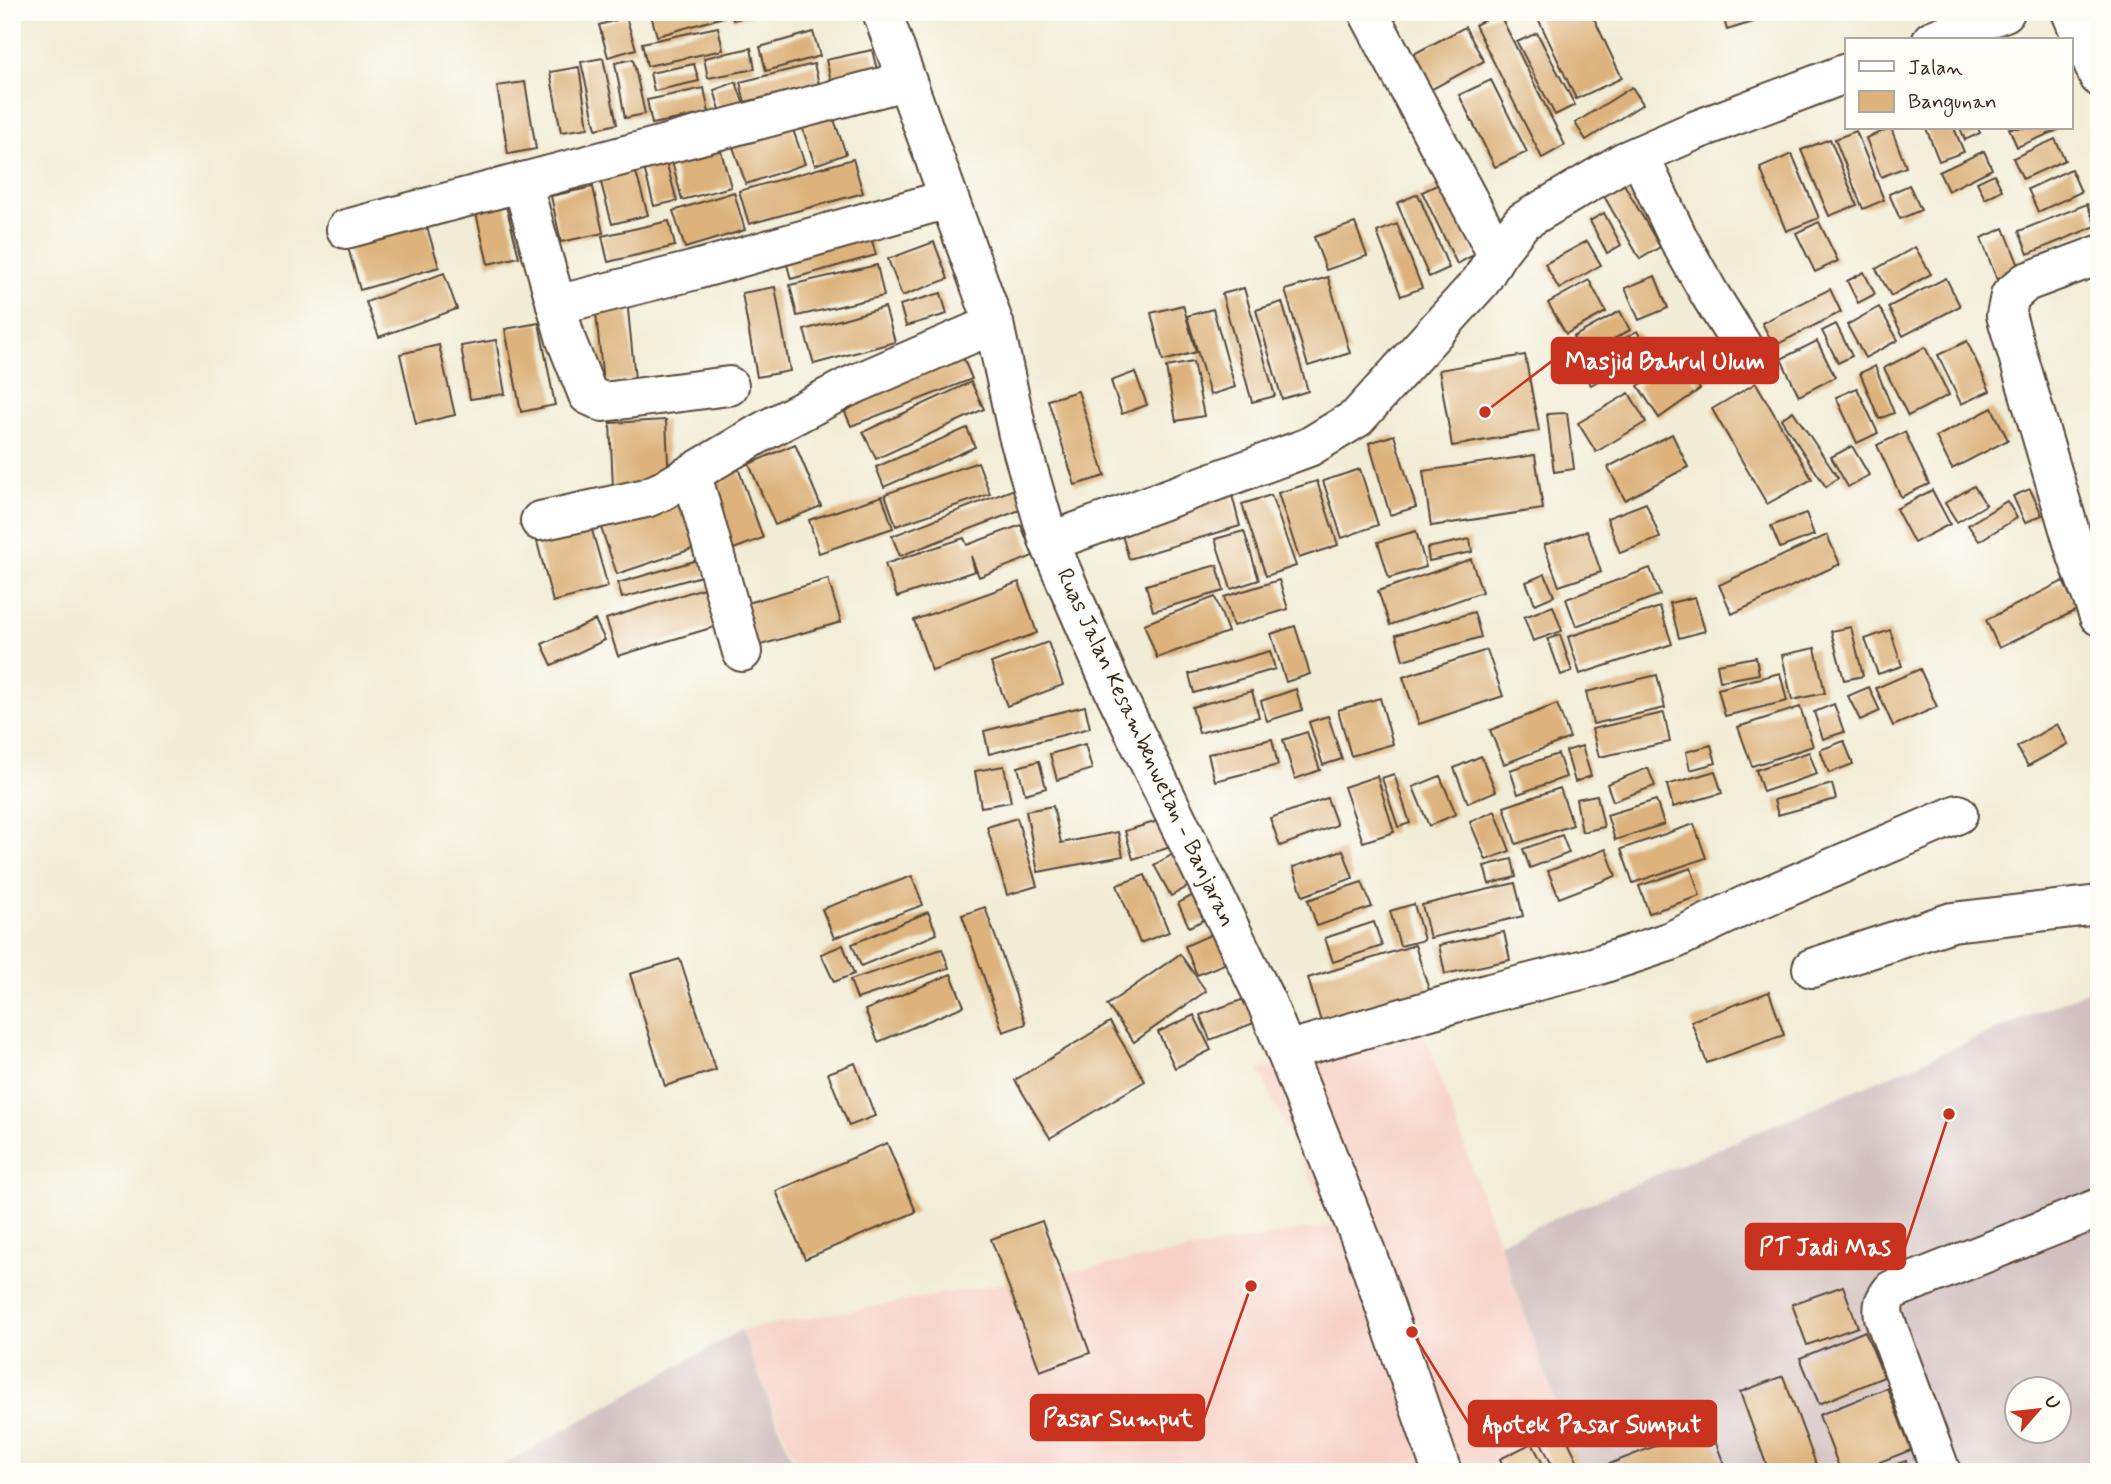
<svg xmlns="http://www.w3.org/2000/svg" width="2111" height="1484" font-family="Mynerve,sans-serif">
<style>
.built{fill:#f7d1c7}
.industrial{fill:#d2bfc0;fill-rule:evenodd}
.building{fill:#ddb27b}
.lines{fill:none;stroke-linecap:round;stroke-linejoin:round}
.minor-casing{stroke:#564739;stroke-width:42}
.major-casing{stroke:#564739;stroke-width:42}
.minor{stroke:#fff;stroke-width:38}
.major{stroke:#fff;stroke-width:38}
.labels{text-anchor:middle;dominant-baseline:central;stroke-width:6;stroke-linejoin:round;paint-order:stroke}
.street-label{font-size:23px;fill:#3b2a1e;stroke:#fdfcf7}
.leader{fill:none;stroke:#c8321e;stroke-width:2.5}
.callout-dot{fill:#c8321e;stroke:#fdfcf7;stroke-width:2.5}
.callout{fill:#c8321e;stroke:#c8321e;stroke-width:2.5}
.callout-label{font-size:24px;text-anchor:middle;font-weight:bold;fill:#fff}
</style>
<rect width="100%" height="100%" fill="#fdfcf7"/>
<filter id="ink" filterUnits="userSpaceOnUse"><feTurbulence type="fractalNoise" baseFrequency=".0143" numOctaves="2"/><feDisplacementMap in="SourceGraphic" scale="14" xChannelSelector="R" yChannelSelector="G"/><feConvolveMatrix kernelMatrix="1 2 1 2 8 2 1 2 1" color-interpolation-filters="sRGB"/></filter>
<filter id="wash" filterUnits="userSpaceOnUse"><feTurbulence type="fractalNoise" baseFrequency=".00686" numOctaves="4" result="noise"/><feDisplacementMap in="SourceGraphic" scale="28" xChannelSelector="R" yChannelSelector="G"/><feGaussianBlur stdDeviation="1.57" result="paint"/><feColorMatrix in="noise" values="0 0 0 0 0 0 0 0 0 0 0 0 0 0 0 0 0 1.4 0 .05"/><feComposite in="paint" operator="in"/></filter>
<g filter="url(#wash)">
<rect width="100%" height="100%" fill="#f1ecd5"/>
<!-- built -->
<path class="built" d="M1425,1035L1580,1472H800L741,1330L1332,1225L1259,1070Z"/>
<!-- industrial -->
<g class="industrial">
<path d="M2099,986V1472H1580L1499,1242ZM2016,1390H2058V1432H2016Z"/>
<path d="M741,1330L797,1472H491Z"/>
</g>
<g id="blocks">
<!-- building -->
<g class="building">
<path d="M650,12H726L727,16L657,36Z"/>
<path d="M731,12H762V13L733,20Z"/>
<path d="M1535,12H1591L1622,78L1576,99Z"/>
<path d="M1722,12H1764L1766,18L1727,30Z"/>
<path d="M1499,13L1565,145L1542,158L1475,25Z"/>
<path d="M626,17L636,49L608,57L599,25Z"/>
<path d="M718,27L723,50L647,66L642,43Z"/>
<path d="M1465,27L1484,61L1425,93L1406,58Z"/>
<path d="M813,32L820,56L766,71L760,47Z"/>
<path d="M1537,33L1575,105L1555,115L1517,42Z"/>
<path d="M751,48L755,69L708,78L704,58Z"/>
<path d="M872,50L877,70L831,80L826,60Z"/>
<path d="M603,58L617,124L596,129L581,62Z"/>
<path d="M633,59L645,114L625,118L615,63Z"/>
<path d="M694,64L699,81L654,91L650,73Z"/>
<path d="M814,64L819,84L745,102L740,82Z"/>
<path d="M579,67L588,128L561,132L550,72Z"/>
<path d="M1491,80L1527,152L1495,167L1459,95Z"/>
<path d="M525,82L536,149L508,154L497,86Z"/>
<path d="M736,82L745,108L722,116L714,90Z"/>
<path d="M1632,87L1643,104L1586,140L1575,123Z"/>
<path d="M704,88L709,113L652,124L647,100Z"/>
<path d="M830,108L846,154L815,165L799,118Z"/>
<path d="M791,124L805,164L746,184L732,144Z"/>
<path d="M1891,128L1906,167L1881,177L1866,138Z"/>
<path d="M1926,128H1954L1964,152L1939,161Z"/>
<path d="M1960,128H1978L1980,133L1965,140Z"/>
<path d="M2009,128H2057L2058,130L2017,147Z"/>
<path d="M1856,131L1884,200L1863,209L1835,139Z"/>
<path d="M1830,139L1857,205L1829,216L1801,150Z"/>
<path d="M2055,139L2065,160L2023,179L2013,158Z"/>
<path d="M719,144L731,187L682,200L671,157Z"/>
<path d="M1984,151L1992,169L1948,191L1939,172Z"/>
<path d="M1792,154L1819,218L1786,231L1760,168Z"/>
<path d="M665,158L677,201L654,206L643,164Z"/>
<path d="M853,159L863,193L749,224L739,191Z"/>
<path d="M635,169L648,215L612,224L600,179Z"/>
<path d="M2071,169L2081,192L2038,212L2028,189Z"/>
<path d="M1994,174L2002,190L1985,199L1977,182Z"/>
<path d="M1441,183L1475,254L1457,264L1422,192Z"/>
<path d="M1624,184L1660,247L1640,259L1604,196Z"/>
<path d="M1909,185L1921,210L1900,219L1889,194Z"/>
<path d="M593,187L603,233L561,242L551,196Z"/>
<path d="M734,192L745,230L685,248L673,211Z"/>
<path d="M1418,194L1449,268L1429,277L1397,203Z"/>
<path d="M504,198L519,257L488,264L474,205Z"/>
<path d="M2087,204L2096,226L2028,254L2019,231Z"/>
<path d="M1604,213L1621,245L1607,253L1590,221Z"/>
<path d="M423,214L439,267L360,290L345,237Z"/>
<path d="M669,221L675,246L608,262L602,236Z"/>
<path d="M1819,222L1838,261L1815,272L1796,233Z"/>
<path d="M1355,223L1367,256L1326,270L1314,237Z"/>
<path d="M867,224L876,255L791,279L782,247Z"/>
<path d="M1397,224L1422,288L1401,296L1377,232Z"/>
<path d="M2004,228L2021,271L1997,280L1981,238Z"/>
<path d="M1587,241L1601,265L1559,289L1545,264Z"/>
<path d="M934,242L948,279L902,296L888,259Z"/>
<path d="M1915,247L1931,274L1891,296L1876,269Z"/>
<path d="M877,265L884,296L797,316L790,285Z"/>
<path d="M1864,272L1875,294L1858,303L1847,281Z"/>
<path d="M444,273L457,309L379,337L366,302Z"/>
<path d="M1655,276L1668,308L1639,320L1625,288Z"/>
<path d="M1328,277L1350,353L1308,366L1285,290Z"/>
<path d="M1946,278L1960,306L1903,336L1888,307Z"/>
<path d="M1589,280L1606,312L1566,334L1548,303Z"/>
<path d="M775,287L790,371L757,377L742,293Z"/>
<path d="M1244,288L1275,396L1252,402L1222,294Z"/>
<path d="M1830,289L1841,312L1774,346L1762,323Z"/>
<path d="M941,293L947,314L906,326L900,305Z"/>
<path d="M627,300L635,379L603,382L595,303Z"/>
<path d="M1282,302L1308,391L1282,399L1256,310Z"/>
<path d="M1183,305L1196,352L1163,361L1151,313Z"/>
<path d="M885,307L895,342L814,364L804,330Z"/>
<path d="M1879,307L1898,340L1865,358L1847,325Z"/>
<path d="M1213,309L1235,387L1210,395L1187,316Z"/>
<path d="M1620,311L1630,330L1583,356L1573,337Z"/>
<path d="M539,323L555,405L521,412L505,329Z"/>
<path d="M1836,324L1852,356L1838,363L1822,331Z"/>
<path d="M1637,331L1649,352L1591,385L1579,365Z"/>
<path d="M1730,335L1743,367L1699,385L1686,353Z"/>
<path d="M496,340L505,394L470,399L461,346Z"/>
<path d="M1817,341L1835,377L1799,396L1781,359Z"/>
<path d="M1967,341L1990,391L1961,404L1938,355Z"/>
<path d="M439,345L455,415L416,424L400,354Z"/>
<path d="M1925,347L1949,395L1908,416L1884,368Z"/>
<path d="M962,355L972,379L851,426L841,403Z"/>
<path d="M1525,355L1539,431L1452,446L1439,370Z"/>
<path d="M1679,358L1700,389L1659,418L1638,386Z"/>
<path d="M1193,362L1204,416L1176,421L1166,367Z"/>
<path d="M1875,366L1894,413L1879,419L1860,373Z"/>
<path d="M1135,372L1147,405L1122,414L1111,381Z"/>
<path d="M971,382L984,409L876,459L863,432Z"/>
<path d="M1756,383L1812,479L1767,504L1712,409Z"/>
<path d="M1857,388L1878,433L1857,443L1836,397Z"/>
<path d="M1078,391L1105,476L1075,485L1048,400Z"/>
<path d="M1629,393L1646,422L1596,452L1578,423Z"/>
<path d="M1992,408L2008,440L1952,469L1936,437Z"/>
<path d="M1793,411L1838,478L1826,487L1781,419Z"/>
<path d="M1567,413L1574,469L1554,472L1547,414Z"/>
<path d="M666,420L669,484L613,487L610,423Z"/>
<path d="M967,428L975,447L884,487L876,467Z"/>
<path d="M1905,432L1929,484L1901,497L1877,445Z"/>
<path d="M1672,434L1688,467L1625,500L1608,467Z"/>
<path d="M1394,435L1416,507L1390,515L1369,443Z"/>
<path d="M795,444L821,506L775,525L749,464Z"/>
<path d="M1852,446L1869,475L1848,487L1831,457Z"/>
<path d="M1535,455L1543,509L1431,526L1423,471Z"/>
<path d="M736,462L763,538L731,550L703,474Z"/>
<path d="M978,462L990,494L896,526L885,494Z"/>
<path d="M1360,469L1378,525L1342,538L1323,481Z"/>
<path d="M1317,481L1338,545L1299,558L1278,493Z"/>
<path d="M1974,486L1986,505L1957,522L1945,503Z"/>
<path d="M1017,488L1025,508L900,556L892,536Z"/>
<path d="M2030,489L2042,515L2025,523L2013,496Z"/>
<path d="M1932,490L1950,524L1914,543L1896,509Z"/>
<path d="M1232,495L1240,526L1129,559L1120,528Z"/>
<path d="M1271,495L1296,566L1266,576L1242,504Z"/>
<path d="M882,496L893,528L819,553L809,520Z"/>
<path d="M683,501L698,547L617,574L601,528Z"/>
<path d="M2007,501L2017,518L1979,541L1968,525Z"/>
<path d="M1646,503L1660,538L1620,553L1607,518Z"/>
<path d="M1806,513L1814,535L1780,548L1771,526Z"/>
<path d="M590,523L608,587L553,602L536,538Z"/>
<path d="M1021,525L1033,556L979,577L971,556L975,571L897,597L885,564L964,538L967,545Z"/>
<path d="M2099,526V540L2090,545L2084,532Z"/>
<path d="M1244,531L1259,580L1231,589L1215,539Z"/>
<path d="M1416,531L1426,567L1389,578L1378,542Z"/>
<path d="M1587,531L1601,572L1559,586L1544,545Z"/>
<path d="M1827,535L1840,564L1732,614L1719,585Z"/>
<path d="M1470,539L1472,552L1429,561L1427,548Z"/>
<path d="M701,559L705,575L622,598L618,583Z"/>
<path d="M1471,559L1482,592L1390,625L1378,591Z"/>
<path d="M1217,565L1224,591L1153,611L1146,585Z"/>
<path d="M1650,568L1660,595L1576,626L1566,599Z"/>
<path d="M1545,574L1554,596L1535,604L1526,582Z"/>
<path d="M828,579L841,622L757,646L744,604Z"/>
<path d="M1279,580L1288,609L1233,626L1224,597Z"/>
<path d="M2063,581L2077,610L1999,648L1986,620Z"/>
<path d="M1019,582L1037,633L932,671L914,620Z"/>
<path d="M713,585L724,624L618,656L606,619Z"/>
<path d="M1215,597L1228,632L1157,658L1144,624Z"/>
<path d="M1695,597L1705,631L1679,638L1670,603Z"/>
<path d="M1553,606L1562,631L1533,641L1524,617Z"/>
<path d="M1660,607L1672,644L1580,674L1568,637Z"/>
<path d="M1474,612L1481,637L1403,660L1396,635Z"/>
<path d="M595,620L605,640L552,665L542,644Z"/>
<path d="M1295,626L1310,674L1286,682L1271,634Z"/>
<path d="M1851,627L1863,676L1844,680L1831,631Z"/>
<path d="M1890,630L1902,666L1878,674L1865,639Z"/>
<path d="M1560,635L1572,671L1561,675L1548,639Z"/>
<path d="M1048,642L1063,685L1007,706L991,663Z"/>
<path d="M1815,648L1825,693L1792,700L1782,655Z"/>
<path d="M1487,650L1503,696L1419,724L1403,677Z"/>
<path d="M1270,651L1275,669L1194,693L1189,674Z"/>
<path d="M1756,657L1759,674L1720,681L1717,664Z"/>
<path d="M1920,669L1937,707L1893,726L1876,688Z"/>
<path d="M1780,673L1787,701L1725,716L1718,689Z"/>
<path d="M1657,675L1665,708L1593,724L1586,692Z"/>
<path d="M1869,687L1880,711L1860,720L1848,696Z"/>
<path d="M1296,689L1302,710L1267,721L1261,701Z"/>
<path d="M1252,691L1259,717L1199,733L1192,707Z"/>
<path d="M1380,698L1393,744L1351,756L1338,710Z"/>
<path d="M1557,704L1570,738L1504,764L1490,730Z"/>
<path d="M1834,704L1844,732L1823,739L1814,712Z"/>
<path d="M1085,706L1090,728L989,754L984,731Z"/>
<path d="M1800,707L1813,746L1752,766L1738,727Z"/>
<path d="M1664,713L1670,742L1599,757L1592,729Z"/>
<path d="M1328,716L1342,759L1323,765L1309,722Z"/>
<path d="M2057,724L2068,744L2028,766L2017,747Z"/>
<path d="M1307,732L1320,770L1295,779L1283,740Z"/>
<path d="M1272,739L1278,765L1215,781L1208,754Z"/>
<path d="M1844,741L1853,764L1829,773L1820,750Z"/>
<path d="M1085,744L1092,769L1057,780L1050,754Z"/>
<path d="M1711,745L1716,763L1690,770L1686,752Z"/>
<path d="M1582,746L1591,776L1575,782L1566,751Z"/>
<path d="M1809,752L1817,774L1763,792L1756,770Z"/>
<path d="M1558,754L1566,777L1518,794L1510,770Z"/>
<path d="M1481,756L1496,791L1468,803L1454,768Z"/>
<path d="M1039,761L1046,788L1025,794L1018,767Z"/>
<path d="M1004,766L1011,802L981,807L975,771Z"/>
<path d="M1648,768L1655,786L1613,801L1607,784Z"/>
<path d="M1715,771L1722,793L1673,807L1667,785Z"/>
<path d="M1394,774L1410,823L1398,827L1382,778Z"/>
<path d="M1377,776L1394,832L1363,842L1344,787Z"/>
<path d="M1440,776L1456,814L1429,826L1413,787Z"/>
<path d="M1832,784L1836,799L1778,815L1774,800Z"/>
<path d="M1560,788L1573,825L1516,844L1504,807Z"/>
<path d="M1597,795L1604,827L1582,832L1576,799Z"/>
<path d="M1327,798L1337,825L1280,846L1270,818Z"/>
<path d="M1656,800L1664,824L1615,840L1607,815Z"/>
<path d="M1053,806L1061,843L1118,832L1123,856L1038,872L1026,811Z"/>
<path d="M1495,811L1510,851L1486,860L1470,822Z"/>
<path d="M1171,817L1180,844L1133,859L1125,831Z"/>
<path d="M1017,818L1037,886L1007,895L987,827Z"/>
<path d="M1694,824L1706,858L1633,883L1621,849Z"/>
<path d="M1562,835L1569,853L1530,868L1523,849Z"/>
<path d="M1606,849L1616,876L1559,898L1548,871Z"/>
<path d="M1343,850L1353,878L1303,896L1293,867Z"/>
<path d="M1177,852L1194,883L1171,896L1154,865Z"/>
<path d="M1512,859L1516,877L1489,884L1484,866Z"/>
<path d="M1691,868L1700,896L1649,913L1639,886Z"/>
<path d="M1145,875L1169,932L1140,943L1117,885Z"/>
<path d="M912,876L923,905L834,938L822,909Z"/>
<path d="M1362,882L1372,907L1317,926L1308,900Z"/>
<path d="M1515,883L1523,916L1430,938L1422,905Z"/>
<path d="M1203,890L1215,915L1189,927L1178,903Z"/>
<path d="M1414,904L1424,940L1400,946L1390,911Z"/>
<path d="M985,907L1026,1024L1003,1032L962,915Z"/>
<path d="M928,912L937,934L861,966L852,944Z"/>
<path d="M1374,922L1382,946L1333,962L1325,938Z"/>
<path d="M1226,928L1239,958L1197,975L1185,946Z"/>
<path d="M1504,932L1510,960L1445,974L1439,945Z"/>
<path d="M843,945L854,974L834,982L821,954Z"/>
<path d="M1415,945L1429,990L1321,1022L1308,978Z"/>
<path d="M942,949L949,968L857,999L850,980Z"/>
<path d="M1180,954L1206,991L1134,1042L1107,1005Z"/>
<path d="M680,959L716,1070L665,1086L630,974Z"/>
<path d="M951,974L964,1006L878,1042L865,1010Z"/>
<path d="M1769,992L1784,1035L1707,1063L1691,1021Z"/>
<path d="M1258,994L1267,1018L1210,1040L1200,1015Z"/>
<path d="M1194,1015L1211,1050L1175,1068L1158,1032Z"/>
<path d="M1110,1022L1145,1081L1050,1138L1015,1080Z"/>
<path d="M855,1063L875,1116L849,1126L828,1073Z"/>
<path d="M887,1143L916,1212L805,1259L776,1191Z"/>
<path d="M1042,1221L1090,1353L1040,1371L991,1239Z"/>
<path d="M1843,1286L1858,1327L1807,1345L1792,1304Z"/>
<path d="M1865,1331L1884,1377L1819,1404L1800,1358Z"/>
<path d="M1783,1376L1819,1472H1769L1740,1392Z"/>
<path d="M1887,1388L1911,1450L1854,1472H1841L1819,1415Z"/>
<path d="M1709,1425L1727,1472H1606L1604,1466Z"/>
<path d="M1563,1431L1582,1470L1579,1472H1555L1541,1442Z"/>
<path d="M1532,1443L1547,1472H1506L1500,1459Z"/>
<path d="M1906,1461L1910,1472H1876V1471Z"/>
</g>
</g>
</g>
<g filter="url(#ink)">
<use href="#blocks" fill-opacity="0" stroke="#564739" stroke-width="2"/>
<g class="lines">
<!-- minor casing -->
<g class="minor-casing">
<g id="minor">
<path d="M1368,12L1497,254"/>
<path d="M2071,12L2099,77"/>
<path d="M1932,40L2005,12"/>
<path d="M1639,155L1679,240L1709,293L1744,349"/>
<path d="M522,182L566,340L588,395L603,402L729,386"/>
<path d="M346,229L905,81"/>
<path d="M2099,255L2026,282L2010,296L2006,315L2077,556L2099,616"/>
<path d="M556,305L692,271L948,199"/>
<path d="M692,475L742,652"/>
<path d="M540,521L646,498L662,491L762,432L846,388L994,324"/>
<path d="M1049,542L1309,447L1357,418L1481,281L1497,254L1522,222L1623,162L1694,131L1847,73"/>
<path d="M1812,968L1952,922L2099,905"/>
<path d="M1286,1051L1490,993L1593,967L1671,941L1746,905L1958,814"/>
<path d="M1941,1472L1884,1317C1882,1305 1884,1300 1892,1290L2099,1208"/>
</g>
</g>
<!-- major casing -->
<g class="major-casing">
<path id="major" d="M882,12L994,324L1018,435L1049,542L1110,682L1267,1004L1366,1252L1442,1472"/>
</g>
<!-- minor -->
<use href="#minor" class="minor"/>
<!-- major -->
<use href="#major" class="major"/>
</g>
</g>
<g class="labels">
<!-- street labels -->
<g class="street-label">
<text transform="translate(1145 748) rotate(65)">Ruas Jalan Kesambenwetan - Banjaran</text>
</g>
</g>
<!-- callouts -->
<path class="leader" d="M1485 412L1552 361M1949 1114L1905 1247M1251 1286L1204 1418M1412 1332L1469 1424"/>
<g class="callout-dot">
<circle cx="1485" cy="412" r="7"/>
<circle cx="1949" cy="1114" r="7"/>
<circle cx="1251" cy="1286" r="7"/>
<circle cx="1412" cy="1332" r="7"/>
</g>
<g class="callout">
<rect x="1552" y="338" width="226" height="45" rx="7"/>
<rect x="1746" y="1224" width="159" height="45" rx="7"/>
<rect x="1031" y="1395" width="173" height="45" rx="7"/>
<rect x="1469" y="1401" width="247" height="45" rx="7"/>
</g>
<g class="callout-label">
<text x="1665" y="369">Masjid Bahrul Ulum</text>
<text x="1825" y="1255">PT Jadi Mas</text>
<text x="1118" y="1426">Pasar Sumput</text>
<text x="1592" y="1432">Apotek Pasar Sumput</text>
</g>
<!-- margin -->
<rect width="2111" height="1484" fill="none" stroke="#fdfcf7" stroke-width="42"/>
<!-- legend -->
<rect x="1845" y="38" width="228" height="91" fill="#fdfcf7" stroke="#afa8a0" stroke-width="2"/>
<rect x="1859" y="61" width="35" height="10" fill="#ffffff" stroke="#afa8a0" stroke-width="2"/>
<text x="1908" y="74" font-size="21" fill="#3b2a1e">Jalan</text>
<rect x="1859" y="91" width="35" height="21" fill="#ddb27b" stroke="#afa8a0" stroke-width="2"/>
<text x="1908" y="108" font-size="21" fill="#3b2a1e">Bangunan</text>
<!-- north arrow -->
<g transform="translate(2038 1410) rotate(62)"><circle r="33" fill="#fdfcf7" stroke="#afa8a0" stroke-width="2"/>
<path d="M0-5L12 26L0 18L-12 26Z" fill="#c8321e"/>
<text y="-10" font-size="19" font-weight="bold" text-anchor="middle" fill="#3b2a1e">U</text>
</g>
</svg>
